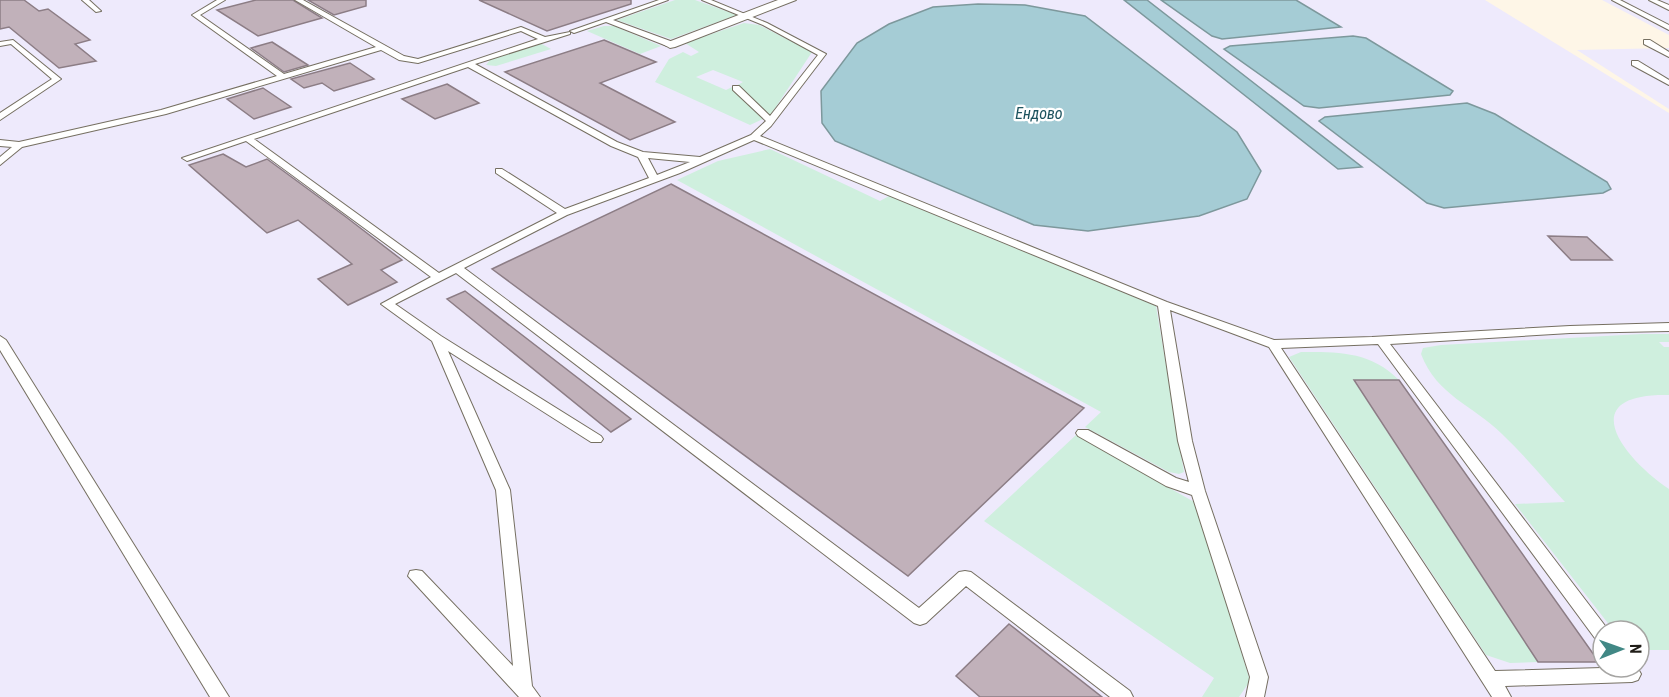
<svg xmlns="http://www.w3.org/2000/svg" width="1669" height="697" font-family="'Roboto Condensed',sans-serif">
<style>
.industrial{fill:#eeeafc;fill-rule:evenodd}
.green{fill:#cfefde}
.water{fill:#a5ccd5;stroke:#7d989c;stroke-width:1.5}
.building{fill:#c1b1ba;stroke:#8c7d85;stroke-width:1.5}
.lines{fill:none;stroke-linecap:round;stroke-linejoin:round}
.service-casing{stroke:#756f61;stroke-width:2}
.minor-casing{stroke:#756f61;stroke-width:2}
.service{fill:#fff;fill-rule:evenodd}
.minor{fill:#fff;fill-rule:evenodd}
.labels{text-anchor:middle;dominant-baseline:central;stroke-width:4.5;stroke-linejoin:round;paint-order:stroke}
.far-water-label{font-size:16px;font-style:italic;fill:#1d535e;stroke:#fff}
</style>
<rect width="100%" height="100%" fill="#fef6e7"/>
<!-- industrial -->
<g class="industrial">
<path d="M0,0H1485L1669,113V697H0ZM1603,631H1639V667H1603Z"/>
<path d="M1602,0H1669V35Z"/>
<path d="M1669,48V109L1577,50Z"/>
</g>
<!-- green -->
<g class="green">
<path d="M675,0H695L737,15L671,39L617,20Z"/>
<path d="M744,23L759,25L812,52L770,116L736,86L743,82L713,70L696,77L726,90L732,87L765,118L750,125L655,82L669,59L683,52L691,56L699,52L685,43Z"/>
<path d="M604,26H614L661,46L640,54L587,31Z"/>
<path d="M540,43L551,49L496,66L486,65L490,60Z"/>
<path d="M770,149L880,201L889,196L1156,306L1184,472L1179,474L1169,472L1085,427L1101,412L677,180L718,161Z"/>
<path d="M1642,334H1669V342H1659L1664,347H1669V395C1572,393 1623,458 1669,489V650H1639V631H1614L1515,504L1565,502C1544,479 1524,455 1502,434C1473,405 1437,396 1421,354L1423,348L1441,345Z"/>
<path d="M1301,352C1338,352 1370,351 1399,380L1354,381L1538,662L1510,663L1486,655L1289,357Z"/>
<path d="M1076,435L1196,503L1250,681L1239,697H1202L1214,678L984,521Z"/>
</g>
<!-- water -->
<g class="water">
<path d="M1124,0H1147L1362,167L1338,169Z"/>
<path d="M1161,0H1296L1341,27L1222,39L1212,36Z"/>
<path d="M978,4L1025,5L1085,16L1237,132L1261,171L1247,199L1199,216L1088,231L1034,225L835,141L822,123L821,91L857,43L889,24L933,7Z"/>
<path d="M1353,36L1366,38L1453,91L1450,95L1319,108L1304,106L1224,49L1230,46Z"/>
<path d="M1467,103L1495,114L1607,182L1611,189L1603,193L1444,208L1427,203L1319,121L1325,117Z"/>
</g>
<!-- building -->
<g class="building">
<path d="M0,0H24L39,11L48,9L90,40L75,44L96,61L59,68L9,27L0,29Z"/>
<path d="M256,0H293L322,18L258,36L217,10Z"/>
<path d="M308,0H366V6L334,15Z"/>
<path d="M479,0H631V4L547,31Z"/>
<path d="M604,40L656,62L600,83L675,122L630,140L505,72Z"/>
<path d="M272,42L308,65L284,72L251,48Z"/>
<path d="M350,63L374,79L334,91L322,83L304,88L291,79Z"/>
<path d="M447,84L479,103L435,119L402,99Z"/>
<path d="M263,88L291,107L254,119L227,99Z"/>
<path d="M223,154L246,167L267,159L346,217L402,260L381,270L397,282L348,305L318,279L352,264L298,220L267,233L189,165Z"/>
<path d="M671,184L1084,408L908,576L492,269Z"/>
<path d="M1548,236L1587,237L1612,260H1571Z"/>
<path d="M465,291L631,419L611,432L447,299Z"/>
<path d="M1354,380H1399L1599,662H1538Z"/>
<path d="M1009,624L1102,697H980L956,676Z"/>
</g>
<g class="lines">
<!-- service casing -->
<g class="service-casing">
<g id="service">
<path d="M82,0H89L101,11L96,12Z"/>
<path d="M217,0H225L200,15L284,74L376,47L295,0H303L404,56L418,59L521,27L545,37L570,32V34L475,64L617,142L643,152L700,157L751,135L766,121L733,90V86H739L770,116L818,55L763,25L702,0H711L767,23L826,54L771,126L760,136L1167,302L1274,340L1372,337L1570,326L1669,323V331L1570,333L1390,344L1609,631H1603V643L1597,641L1378,344L1281,348L1495,671L1637,667L1641,674L1638,680L1632,682L1505,686L1511,697H1492L1269,347L1170,310L1192,441L1205,491L1268,677L1264,697H1246L1250,677L1192,495L1166,486L1078,436L1076,433L1078,430H1088L1176,478L1189,482L1178,441L1158,306L754,140L680,173L567,215L464,268L919,608L959,572L965,571L971,572L1130,691L1133,697H1110L966,586L926,623L920,625L914,623L456,273L395,304L441,336L601,436L603,439L601,442H591L448,351L510,490L532,686L540,697H519L408,576L410,571L416,570L422,571L513,666L496,490L432,341L381,304L431,277L246,141L190,160L187,161L182,158L538,39L521,31L418,63L399,60L381,50L166,114L22,147L0,165V157L12,147L0,146V140L19,142L161,110L277,76L192,15ZM468,67L611,146L638,157L649,178L565,209L502,169H496V173L557,213L439,273L254,139ZM648,158L690,162L657,175Z"/>
<path d="M659,0H668L613,20L673,42V46H667L606,22L574,33L570,31Z"/>
<path d="M1612,0H1620L1669,25V30Z"/>
<path d="M1649,0H1657L1669,5V10Z"/>
<path d="M13,40L61,79L0,120V113L52,79L11,44L0,46V42Z"/>
<path d="M1644,40H1650L1669,52V57L1644,44Z"/>
<path d="M1632,61H1638L1669,80V85L1632,65Z"/>
<path d="M0,336L6,340L229,697H210L0,350Z"/>
</g>
</g>
<!-- minor casing -->
<g class="minor-casing">
<path id="minor" d="M778,0H796L675,47L670,48L663,44Z"/>
</g>
<!-- service -->
<use href="#service" class="service"/>
<!-- minor -->
<use href="#minor" class="minor"/>
</g>
<g class="labels">
<!-- far-water labels -->
<g class="far-water-label">
<text x="1039" y="113">Ендово</text>
</g>
</g>
<!-- north arrow -->
<g transform="translate(1621 649) rotate(89)"><circle r="28" fill="#ffffff" stroke="#a6a5a3" stroke-width="1.5"/>
<path d="M0-4.5L10 22L0 15L-10 22Z" fill="#418885"/>
<text y="-9" font-size="16" font-weight="bold" text-anchor="middle" fill="#201d18">N</text>
</g>
</svg>
